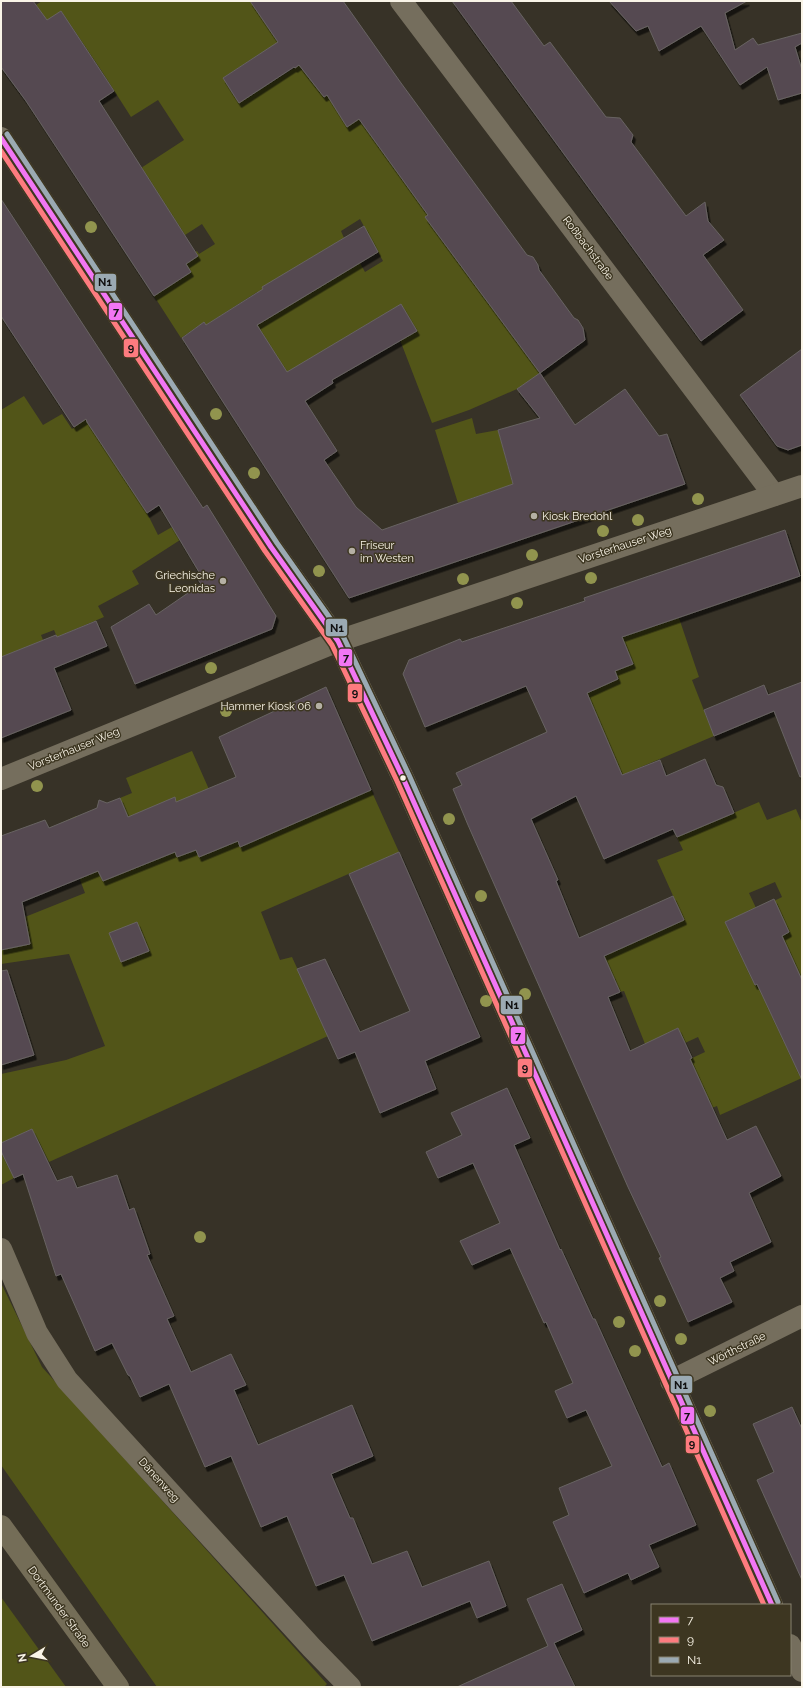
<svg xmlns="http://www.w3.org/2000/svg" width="803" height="1688" font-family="Raleway,sans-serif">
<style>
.green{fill:#525518;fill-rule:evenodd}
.building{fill:#554a51;stroke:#686362;filter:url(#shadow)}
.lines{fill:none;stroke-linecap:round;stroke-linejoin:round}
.minor{stroke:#756e5d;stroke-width:22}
.major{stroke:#746d57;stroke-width:22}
.bus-1-casing{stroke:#3d3621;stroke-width:8}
.bus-2-casing{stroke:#3d3621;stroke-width:8}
.bus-3-casing{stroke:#3d3621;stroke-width:8}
.bus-1{stroke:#f276f4;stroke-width:5}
.bus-2{stroke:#fd7b7f;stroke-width:5}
.bus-3{stroke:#9baab3;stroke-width:5}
.tree{fill:#91944e}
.poi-dot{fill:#b5b0a4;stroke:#3d3621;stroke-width:1.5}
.bus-dot{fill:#f9f4e7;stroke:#3d3621;stroke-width:1.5}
.labels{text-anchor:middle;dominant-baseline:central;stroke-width:3;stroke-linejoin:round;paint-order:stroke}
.street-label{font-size:11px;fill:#f9f4e7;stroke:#3d3621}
.poi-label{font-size:11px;fill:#f9f4e7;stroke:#3d3621;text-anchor:start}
.line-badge{stroke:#3d3621;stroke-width:1.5}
.pale-badge-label{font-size:11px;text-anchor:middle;font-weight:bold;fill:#111}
</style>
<defs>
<filter id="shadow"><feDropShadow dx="2.5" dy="4.5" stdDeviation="0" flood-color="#0009"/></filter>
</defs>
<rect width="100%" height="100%" fill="#373227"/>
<!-- green -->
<g class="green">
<path d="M42,1H251L292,64L275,74L261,53L223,78L239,103L304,62L324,97L332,92L334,106L347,126L359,119L428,215L426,217L540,373L517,389L469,410L432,423L400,340L417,331L401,304L286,373C273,355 263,335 251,316L263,301L257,292L206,325L204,322L181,338L154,296L191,272L183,260L197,251L199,254L215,244L202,224L185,235L141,168L184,140L158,100L131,117L101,70L61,11L47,21L36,5ZM360,219L383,261L365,272L360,263L263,287L344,238L341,231Z"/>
<path d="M24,396L43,425L62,414L72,429L86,419L147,513L158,535L172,527L180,540L132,571L139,584L98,606L104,617L57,637L54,630L41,635L43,640L1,657V410Z"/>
<path d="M472,418L476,434L498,430L514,489L495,490L458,503L435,430Z"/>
<path d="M679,618L699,677L692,680L714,736L622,775L587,693L618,679L615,671L633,664L628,651L616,645L617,639Z"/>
<path d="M192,751L223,821L228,820L240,847L371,790L399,852L261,912L280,960L292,957L328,1036L49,1162L32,1129L1,1143V1074L66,1060L105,1046L69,954L1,964V950L30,944L25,917L85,893L59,824L76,816L103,881L147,863L120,798L132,793L126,778Z"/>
<path d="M759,802L767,820L796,809L802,823V1006L774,1019L802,1078L720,1115L717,1106L712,1108L690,1059L705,1052L698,1037L685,1043L678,1028L667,1033L673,1049L651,1059L624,991L620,992L615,979L604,983L595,962L611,953L684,920L657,860L683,850L677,837ZM775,882L782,897L774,901L789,932L782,936L796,966L755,985L725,922L756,908L749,893Z"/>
<path d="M1,1151L14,1178L1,1185Z"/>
<path d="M1,1283L42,1367L327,1684L324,1687H157L1,1465Z"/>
<path d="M1,1597L66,1687H1Z"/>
</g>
<!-- building -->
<g class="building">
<path d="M1,1H33L47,20L61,11L114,91L99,101L198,256L186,264L191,272L154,296L26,101L1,67Z"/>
<path d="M250,1H343L401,83L527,255L533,257L538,265L539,270L574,318L578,320L583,328L585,340L540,373L425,217L428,215L359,119L347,127L327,95L324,97L299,65L295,68L294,67L239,103L223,78L278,42Z"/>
<path d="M452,1H511L544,46L550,42L606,117L620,118L633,135L631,142L686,216L705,202L708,221L724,240L703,255L743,310L701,341Z"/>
<path d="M609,1H747L725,13L735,50L753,38L758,45L802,33V43L795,47L802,70V93L778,100L767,67L740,85L701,26L659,51L648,26L636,31Z"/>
<path d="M1,199L203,508L207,505L276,616L272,629L135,684L111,627L149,604L156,615L201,584L195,575L199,572L159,505L147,513L87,422L86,419L74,427L1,316Z"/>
<path d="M364,226L378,252L257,325L287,372L401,304L417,331L332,380L333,383L305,401L337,451L324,460L356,507L382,530L513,484L498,430L540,418L517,389L540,373L575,425L625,389L659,436L667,434L685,484L349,598L182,338L204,322L206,325L263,289L262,287Z"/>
<path d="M802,349V445L788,450L777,446L740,395Z"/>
<path d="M785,530L800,576L622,637L633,664L615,671L618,679L587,693L622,775L660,760L666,776L705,759L716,785L723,787L734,813L677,837L673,829L604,859L576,796L531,819L558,880L556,881L579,938L673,896L684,920L604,956L620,992L608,997L630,1051L678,1028L692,1058L690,1059L727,1140L756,1126L781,1176L749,1193L771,1242L730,1262L734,1271L720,1278L732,1302L688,1322L659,1258L661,1257L628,1187L468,825L453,789L462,785L456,773L547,732L526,686L425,727L403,674L409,660L460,639L462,642L585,601L584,598Z"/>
<path d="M96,621L107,646L54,668L71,710L1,738V657L56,635L57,637Z"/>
<path d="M802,682V776L800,777L774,711L714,736L704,710L764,685L768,695Z"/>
<path d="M326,687L371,790L240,847L238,841L199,857L196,850L177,857L175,852L103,881L98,871L22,902L30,944L1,950V836L45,820L49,828L97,808L99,800L107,803L120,798L128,817L175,797L176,802L236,777L219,737Z"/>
<path d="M399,852L480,1037L425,1061L436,1089L380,1113L355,1052L338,1059L297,969L325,959L360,1032L410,1011L349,874Z"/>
<path d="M774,899L789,932L782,936L802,980V1080L757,984L755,985L725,922Z"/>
<path d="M137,922L149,951L121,962L109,933Z"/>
<path d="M7,970L34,1055L1,1065V971Z"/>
<path d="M507,1088L530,1138L514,1145L560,1250L561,1249L593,1319H595L662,1467L669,1463L696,1525L649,1545L659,1567L631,1580L628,1573L584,1593L553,1522L569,1515L559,1488L612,1466L586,1410L567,1418L555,1391L573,1383L546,1322L544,1323L510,1248L472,1265L460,1241L500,1223L473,1163L438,1178L426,1152L462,1135L451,1113Z"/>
<path d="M32,1129L57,1181L72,1176L77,1188L117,1175L129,1210L134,1208L150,1254L147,1255L174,1316L167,1319L191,1372L231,1354L246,1385L234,1390L258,1445L352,1405L373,1456L331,1474L350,1518H353L372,1564L407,1551L422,1587L489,1561L506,1606L477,1618L470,1601L372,1641L344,1575L316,1586L287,1516L261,1527L231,1456L205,1467L169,1384L140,1397L130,1376L128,1375L112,1343L95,1351L61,1274L56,1276L23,1174L14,1178L1,1151V1143Z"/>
<path d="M792,1407L802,1429V1580L757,1480L774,1472L753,1424Z"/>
<path d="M562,1584L582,1630L554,1643L575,1687H457L548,1646L527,1599Z"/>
</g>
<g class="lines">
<!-- minor -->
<g class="minor">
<path d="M401,1L774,495"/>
<path d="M1,138L271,547L338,641L403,778L772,1605"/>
<path d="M1,779L338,641L802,486"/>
<path d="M1,1249L37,1333L67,1380L312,1648L350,1687"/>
<path d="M671,1381L802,1316"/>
<path d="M790,1645L802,1671"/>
</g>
<!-- major -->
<path class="major" d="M1,1526L118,1687"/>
<!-- bus-1 casing -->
<g class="bus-1-casing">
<path id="bus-1" d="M1,138L271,547L338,641L403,778L772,1605"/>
</g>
<!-- bus-2 casing -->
<g class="bus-2-casing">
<path id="bus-2" d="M1,151L265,551L332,645L397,781L764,1605"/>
</g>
<!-- bus-3 casing -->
<g class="bus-3-casing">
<path id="bus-3" d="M7,134L277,543L344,638L409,775L778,1602"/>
</g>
<!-- bus-1 -->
<use href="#bus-1" class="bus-1"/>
<!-- bus-2 -->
<use href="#bus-2" class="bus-2"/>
<!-- bus-3 -->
<use href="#bus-3" class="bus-3"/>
</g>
<!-- trees -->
<g class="tree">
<circle cx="91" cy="227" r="6"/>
<circle cx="216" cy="414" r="6"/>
<circle cx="254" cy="473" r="6"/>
<circle cx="698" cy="499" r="6"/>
<circle cx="638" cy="520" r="6"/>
<circle cx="603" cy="531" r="6"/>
<circle cx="532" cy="555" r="6"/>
<circle cx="319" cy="571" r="6"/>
<circle cx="591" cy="578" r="6"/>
<circle cx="463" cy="579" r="6"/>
<circle cx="517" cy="603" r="6"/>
<circle cx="211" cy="668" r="6"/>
<circle cx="226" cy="711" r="6"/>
<circle cx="37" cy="786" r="6"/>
<circle cx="449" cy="819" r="6"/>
<circle cx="481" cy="896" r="6"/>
<circle cx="525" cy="994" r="6"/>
<circle cx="486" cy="1001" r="6"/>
<circle cx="200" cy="1237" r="6"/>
<circle cx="660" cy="1301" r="6"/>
<circle cx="619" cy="1322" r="6"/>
<circle cx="681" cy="1339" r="6"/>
<circle cx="635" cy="1351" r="6"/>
<circle cx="710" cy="1411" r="6"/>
</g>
<!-- markers -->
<g class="poi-dot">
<circle cx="534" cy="516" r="4"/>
<circle cx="352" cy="551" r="4"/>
<circle cx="223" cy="581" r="4"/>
<circle cx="319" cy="706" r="4"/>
</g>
<circle class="bus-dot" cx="403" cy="778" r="3.5"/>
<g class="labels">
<!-- street labels -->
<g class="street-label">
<text transform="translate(588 248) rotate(53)">Roßbachstraße</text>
<text transform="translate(625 545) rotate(-18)">Vorsterhauser Weg</text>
<text transform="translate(74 749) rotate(-22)">Vorsterhauser Weg</text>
<text transform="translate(737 1349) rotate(-26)">Wörthstraße</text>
<text transform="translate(159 1480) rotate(48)">Dänenweg</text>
<text transform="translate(59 1607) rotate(54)">Dortmunder Straße</text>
</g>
<!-- poi labels -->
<g class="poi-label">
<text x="542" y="516">Kiosk Bredohl</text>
<text x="360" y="545">Friseur<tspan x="360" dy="13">im Westen</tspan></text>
<text x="215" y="575" text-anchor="end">Griechische<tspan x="215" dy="13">Leonidas</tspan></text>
<text x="311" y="706" text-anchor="end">Hammer Kiosk 06</text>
</g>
</g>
<g class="line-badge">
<rect x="94" y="273" width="23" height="19" rx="4" fill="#9baab3"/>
<rect x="108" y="302" width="15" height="19" rx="4" fill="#f276f4"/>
<rect x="123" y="338" width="16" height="20" rx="4" fill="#fd7b7f"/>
<rect x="325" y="618" width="23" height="19" rx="4" fill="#9baab3"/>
<rect x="338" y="648" width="15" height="19" rx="4" fill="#f276f4"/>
<rect x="347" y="683" width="16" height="20" rx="4" fill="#fd7b7f"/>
<rect x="500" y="995" width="23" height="20" rx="4" fill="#9baab3"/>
<rect x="510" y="1026" width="16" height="19" rx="4" fill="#f276f4"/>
<rect x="517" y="1058" width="16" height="20" rx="4" fill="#fd7b7f"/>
<rect x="670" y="1375" width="23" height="19" rx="4" fill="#9baab3"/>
<rect x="680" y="1406" width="15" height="19" rx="4" fill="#f276f4"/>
<rect x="685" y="1435" width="15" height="19" rx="4" fill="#fd7b7f"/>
</g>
<g class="pale-badge-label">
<text x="105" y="286">N1</text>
<text x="116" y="315">7</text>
<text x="131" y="352">9</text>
<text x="337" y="632">N1</text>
<text x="346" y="661">7</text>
<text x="355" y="697">9</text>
<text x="512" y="1009">N1</text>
<text x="518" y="1039">7</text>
<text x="525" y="1072">9</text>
<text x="681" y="1389">N1</text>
<text x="687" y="1419">7</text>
<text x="692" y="1448">9</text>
</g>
<!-- border -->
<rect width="803" height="1688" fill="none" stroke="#f9f4e7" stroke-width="4"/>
<!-- legend -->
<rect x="651" y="1604" width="140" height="72" fill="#3d3621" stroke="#888270"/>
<rect x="659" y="1617" width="20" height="6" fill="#f276f4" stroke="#888270"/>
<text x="687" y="1624" font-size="12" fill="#f9f4e7">7</text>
<rect x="659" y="1637" width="20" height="6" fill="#fd7b7f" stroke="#888270"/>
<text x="687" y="1644" font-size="12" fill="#f9f4e7">9</text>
<rect x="659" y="1657" width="20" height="6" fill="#9baab3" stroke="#888270"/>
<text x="687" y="1664" font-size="12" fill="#f9f4e7">N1</text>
<!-- north arrow -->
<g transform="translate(32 1656) rotate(260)" stroke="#3d3621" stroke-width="3" paint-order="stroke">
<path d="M0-3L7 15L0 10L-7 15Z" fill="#f9f4e7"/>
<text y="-6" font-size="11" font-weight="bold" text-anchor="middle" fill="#f9f4e7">N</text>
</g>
</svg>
